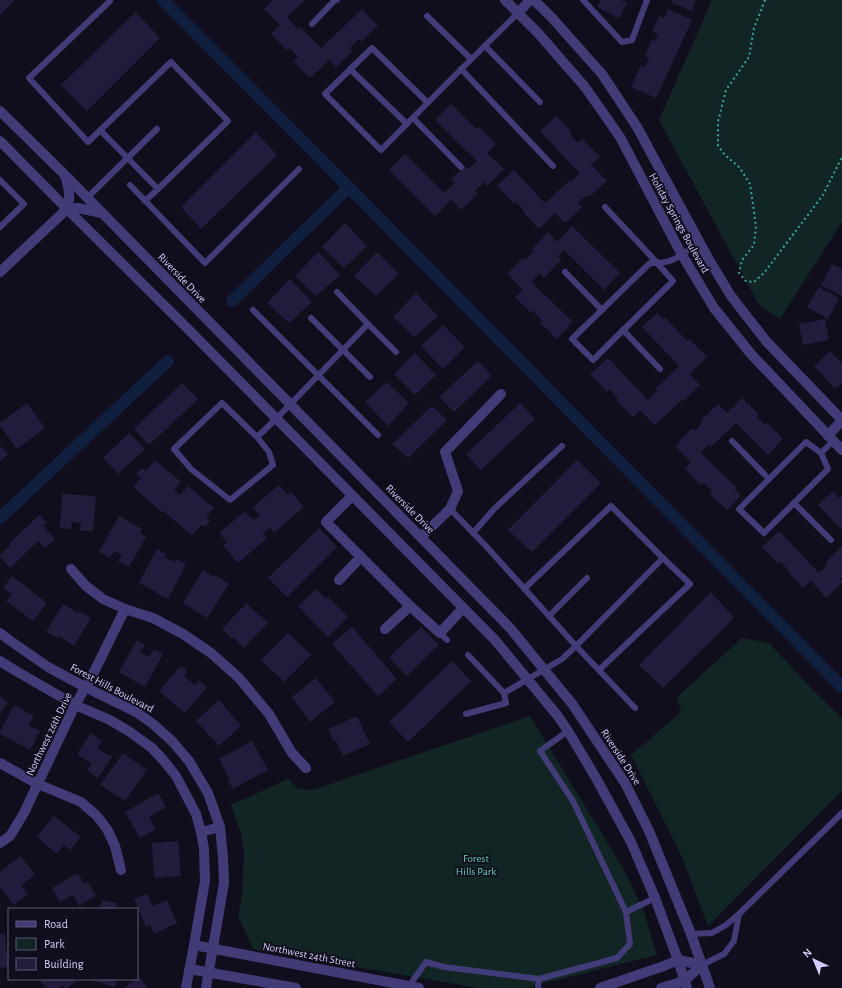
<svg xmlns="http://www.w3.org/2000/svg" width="842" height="988" font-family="'Alegreya Sans',sans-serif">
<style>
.green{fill:#112525}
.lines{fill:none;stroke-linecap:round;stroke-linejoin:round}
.canal{stroke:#0f1f3d;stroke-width:12}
.building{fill:#231b3b}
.path{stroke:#37a4a3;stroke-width:2;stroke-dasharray:2 3;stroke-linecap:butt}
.service{stroke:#413c77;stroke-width:6}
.minor{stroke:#413c77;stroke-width:10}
.tertiary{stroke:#413c77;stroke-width:10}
.labels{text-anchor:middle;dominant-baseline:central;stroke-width:3.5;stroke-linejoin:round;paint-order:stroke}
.street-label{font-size:11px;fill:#d4ccfb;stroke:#100d1c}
.park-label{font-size:11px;fill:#60d3bc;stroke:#100d1c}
</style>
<rect width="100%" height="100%" fill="#100d1c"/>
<!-- green -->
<g class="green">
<path d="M712,0H842V222L780,319L759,305L659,120Z"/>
<path d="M742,638L769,643L812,689L842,718V791L708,926L681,855L631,755L681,712L677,697Z"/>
<path d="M530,716L624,870L643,909L657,955L526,988H478L253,949L238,916L242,896L244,851L241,833L231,805L288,779L298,789L313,790Z"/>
</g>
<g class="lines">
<!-- canal -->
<g class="canal">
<path d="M163,0L390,229L842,687"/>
<path d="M232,301L349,187"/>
<path d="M0,518L168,361"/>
</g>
</g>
<!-- building -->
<g class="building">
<path d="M0,0H15L0,15Z"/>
<path d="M273,0H305L287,17L298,29L300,27L321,48L362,9L378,26L361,42L359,39L350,48L353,51L336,67L329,60L310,78L293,61L298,57L290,48L287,50L271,34L280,25L264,9Z"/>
<path d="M601,0H622V1L627,3L619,18L597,7Z"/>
<path d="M673,0H696L692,11L672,3Z"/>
<path d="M668,9L692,20L656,98L631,87L641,65L645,67L649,58L645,56L652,40L655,41L658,34L652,31L659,16L664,18Z"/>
<path d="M136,12L160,38L87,111L61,85Z"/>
<path d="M451,104L476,129L479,127L496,144L487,153L504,169L487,186L484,182L475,191L478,194L461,210L451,200L435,216L389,170L405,154L444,193L455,183L451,179L465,166L468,169L477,161L435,120Z"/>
<path d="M556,116L572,132L570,134L578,143L583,139L600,157L591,165L607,181L589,197L587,195L578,203L582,207L565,223L555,213L539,229L522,211L524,210L516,202L514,204L497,186L514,170L545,203L570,180L572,181L579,173L540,131Z"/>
<path d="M256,132L277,155L201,229L181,207Z"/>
<path d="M345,223L367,246L344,268L322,247Z"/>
<path d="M572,226L620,273L604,290L564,250L558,256L561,260L544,278L540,273L531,282L573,322L557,339L540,323L542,320L533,311L531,313L515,297L523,290L507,274L523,258L525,260L534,251L532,249L548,232L557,242Z"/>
<path d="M318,252L340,275L316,296L295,276Z"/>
<path d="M377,252L399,274L376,296L354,276Z"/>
<path d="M832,264L842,269V296L821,285Z"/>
<path d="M290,279L312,302L289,323L267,303Z"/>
<path d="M819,287L839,298L828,319L807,307Z"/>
<path d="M416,293L438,316L414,337L393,317Z"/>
<path d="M657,313L663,319L665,317L687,341L690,339L707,357L689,374L700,385L683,401L682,400L655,425L640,410L633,417L616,400L618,398L609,389L607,392L590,374L608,358L648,400L657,391L655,389L679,366L642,327Z"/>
<path d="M825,319L829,340L803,345L799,324Z"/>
<path d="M443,325L465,347L443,369L421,346Z"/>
<path d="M830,351L842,364V383L835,389L814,366Z"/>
<path d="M415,353L436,375L415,395L394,374Z"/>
<path d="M478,361L492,376L454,412L439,397Z"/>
<path d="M387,382L409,403L388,426L365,402Z"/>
<path d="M182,383L198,399L149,445L134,429Z"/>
<path d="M742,398L759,414L756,416L765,425L767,423L783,439L768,455L736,423L712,446L709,444L701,453L737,488L735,490L741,496L727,510L710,494L712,491L703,483L701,485L685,469L691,462L675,446L692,428L695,431L703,422L701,420L718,404L727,413Z"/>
<path d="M27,403L45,428L17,449L0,426V423Z"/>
<path d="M520,403L535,419L481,470L466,454Z"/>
<path d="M432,406L447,420L408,458L392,444Z"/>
<path d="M129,433L145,449L118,474L103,458Z"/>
<path d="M0,446L8,454L0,462Z"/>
<path d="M155,460L181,482L174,490L180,495L188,486L214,508L206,517L210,521L204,527L201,525L192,535L163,511L162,512L133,487L141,478L136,474L142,468L146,471Z"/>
<path d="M577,460L601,483L532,552L508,530Z"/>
<path d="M279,485L288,495L291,492L304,507L274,533L270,528L263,533L267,538L238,563L223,546L227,542L219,533L245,511L253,520L260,515L253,507Z"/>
<path d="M833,491L839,498L842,495V530L818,505Z"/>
<path d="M62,494L96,496L93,531H80L81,523L72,522L71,529L60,528Z"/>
<path d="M39,515L47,523L43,526L55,539L45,548L38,541L10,568L0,557V555L11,545L9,544Z"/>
<path d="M119,516L142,529L140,533L146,537L129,567L118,561L122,555L114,551L110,558L99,552Z"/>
<path d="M319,528L337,547L287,597L268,578Z"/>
<path d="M779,531L819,573L828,564L826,562L842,546V578L840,579L842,581V583L826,598L811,581L803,588L788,572L789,571L780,561L778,564L762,547Z"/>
<path d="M157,549L166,554L164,557L175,562L176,559L186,564L168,599L156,593L157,592L139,583Z"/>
<path d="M203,570L214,577L215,575L229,584L207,618L183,603Z"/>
<path d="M12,576L47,603L33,621L6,601L12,594L3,588Z"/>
<path d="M316,589L326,599L328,597L348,617L328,637L298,606Z"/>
<path d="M711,592L734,618L663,688L639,665Z"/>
<path d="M246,603L268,623L244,648L233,637L232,639L222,629Z"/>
<path d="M63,604L78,613L79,611L91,618L74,646L59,636L58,638L46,632Z"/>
<path d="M352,627L397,679L378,696L332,644Z"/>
<path d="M421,627L439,645L407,676L389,657Z"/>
<path d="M288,633L311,655L284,682L261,660Z"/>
<path d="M137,640L145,645L140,652L149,657L154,649L163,654L145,687L119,672Z"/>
<path d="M452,661L471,681L408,742L389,722Z"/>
<path d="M181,666L187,671L184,676L195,685L199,680L207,687L185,713L159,691Z"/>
<path d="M316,678L335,702L310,722L292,697Z"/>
<path d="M0,696L8,702L0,714Z"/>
<path d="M219,700L241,726L219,746L196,721Z"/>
<path d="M14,705L34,716L29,725L40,731L30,750L0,734V731Z"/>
<path d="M357,716L370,744L343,756L336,741L334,742L328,729Z"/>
<path d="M91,733L102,741L97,748L112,757L98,778L87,770L91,764L77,754Z"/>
<path d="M252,741L268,770L233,789L227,779L229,778L219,759Z"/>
<path d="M123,753L147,770L125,801L100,785Z"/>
<path d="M158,793L166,807L149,817L156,829L140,838L125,812Z"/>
<path d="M54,816L81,837L70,850L64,845L57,854L37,837Z"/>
<path d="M178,841L181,876L154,878L152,843Z"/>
<path d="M20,856L35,874L21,886L28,894L14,905L0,887V872Z"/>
<path d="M78,873L84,884L88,882L96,896L79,906L73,895L60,902L52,888Z"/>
<path d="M147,894L153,906L167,900L177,923L154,934L150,925L146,927L134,899Z"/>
<path d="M102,900L117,903L116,908L119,909H100Z"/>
<path d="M0,934H5L8,967L0,968Z"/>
<path d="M139,976L148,988H124L135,979H137V978Z"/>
<path d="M39,979H78L67,988H65L62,985L58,988H46Z"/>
<path d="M86,979H117L115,987Z"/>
</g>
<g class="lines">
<!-- path -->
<path class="path" d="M765,0L754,28L749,57L726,90L718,122V146L725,155L740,168L750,184L756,226L754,245L742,260L739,273L746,281L754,282L764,273L823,195L842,157"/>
<!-- service -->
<g class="service">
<path d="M583,0L622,42L632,40L647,0"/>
<path d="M110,1L29,78L88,142L171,62L228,121L158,189L145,201"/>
<path d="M427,16L471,59"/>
<path d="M312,24L334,1L337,0"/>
<path d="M485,46L540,102"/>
<path d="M350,69L407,124"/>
<path d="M461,69L553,166"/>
<path d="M428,103L372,48L325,94L381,150C426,104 472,58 518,13"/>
<path d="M413,118L461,167"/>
<path d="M100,130L158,189"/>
<path d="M0,180L24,204L0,227"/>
<path d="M130,185L205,263L299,169"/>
<path d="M87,198L157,129"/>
<path d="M605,207C627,231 651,255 673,281L593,360L572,339L650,263C656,263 663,263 669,261C680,258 690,249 699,242"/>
<path d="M565,272L602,310"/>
<path d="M337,292L368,324"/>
<path d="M253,310L378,435"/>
<path d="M311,318L370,377"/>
<path d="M623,330L660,369"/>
<path d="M257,437L269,452L273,465L230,500L191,469L174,449L222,403L257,437L276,419L368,324L396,352"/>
<path d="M732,441L769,479"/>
<path d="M806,442L821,453L828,469L764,533L739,509Z"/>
<path d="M821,453L833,441"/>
<path d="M794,503L831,540"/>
<path d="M450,509L485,545L576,646L562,659L504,693L468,655"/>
<path d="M473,533L494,509L562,446"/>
<path d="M524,589L611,506L663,558L576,646L635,708"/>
<path d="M549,616L587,578"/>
<path d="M440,633L447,640"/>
<path d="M599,670L690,584L663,558"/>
<path d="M466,714L506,703L504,693"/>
<path d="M626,912L655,898"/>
<path d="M691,934L712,933L726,925L739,914"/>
<path d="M702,965L724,954L734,941L739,914L842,813"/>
<path d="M409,986L426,962L444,967L539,979"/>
<path d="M538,988L539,979L617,958L630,944L626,912L573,801L540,751L568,731"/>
</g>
<!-- minor -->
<g class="minor">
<path d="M0,272L67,209"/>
<path d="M828,436L842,420"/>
<path d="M421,537L450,509L458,491L445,452L501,394"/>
<path d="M361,557L410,606L385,629"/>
<path d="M71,569L86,586L103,599L125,609L153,618L183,634L211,653L239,678L269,714L292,753L306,768"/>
<path d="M339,580L361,557L326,522L352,496"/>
<path d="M410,606L440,633L463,608"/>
<path d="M0,763L38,784L81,802L96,815L107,829L115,846L121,870"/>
<path d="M0,843L10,836L24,813L75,705L91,678L125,609"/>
</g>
<!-- tertiary -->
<g class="tertiary">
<path d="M505,0L538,33L585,87L620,137L682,255L714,308L751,354L842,450"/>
<path d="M534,0L553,19L602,74L637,127L708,258L731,296L766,341L842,420"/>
<path d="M518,13L530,0"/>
<path d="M0,111L64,174L510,628L573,705L625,783L649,831L691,934L710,988"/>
<path d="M0,141L67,209L188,329L495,640L557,715L568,731L596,778L631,842L655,898L678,960L687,988"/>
<path d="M65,176C69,188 71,197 67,209"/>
<path d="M67,209L78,208L102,213"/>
<path d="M0,633L12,642L48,667L85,687L136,712L153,724L172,741L189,761L208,793L220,827L223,857L224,883L206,988"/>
<path d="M0,661L16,671L75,705L110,720L130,732L152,748L164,761L176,776L196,814L201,832L204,849L205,881L194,945L186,988"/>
<path d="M201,832L220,827"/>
<path d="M194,945L419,988"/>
<path d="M189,969L296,988"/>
<path d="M600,988L664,966L678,960L702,965"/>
<path d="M661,988L684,981L702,965"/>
</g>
</g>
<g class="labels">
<!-- street labels -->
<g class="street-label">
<text transform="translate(679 223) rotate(61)">Holiday Springs Boulevard</text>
<text transform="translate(182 278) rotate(46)">Riverside Drive</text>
<text transform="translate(410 509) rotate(45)">Riverside Drive</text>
<text transform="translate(112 688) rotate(28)">Forest Hills Boulevard</text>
<text transform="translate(49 734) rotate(-64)">Northwest 26th Drive</text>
<text transform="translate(621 757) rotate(57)">Riverside Drive</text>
<text transform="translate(309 955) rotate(11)">Northwest 24th Street</text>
</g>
<!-- park labels -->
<g class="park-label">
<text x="476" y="858">Forest<tspan x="476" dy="13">Hills Park</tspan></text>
</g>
</g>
<!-- legend -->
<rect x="8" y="908" width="130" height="72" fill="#100d1c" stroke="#5e5975"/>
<rect x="16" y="921" width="20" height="6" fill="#413c77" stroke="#5e5975"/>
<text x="44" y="928" font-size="12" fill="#d4ccfb">Road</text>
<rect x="16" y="938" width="20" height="12" fill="#112525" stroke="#5e5975"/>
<text x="44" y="948" font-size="12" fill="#d4ccfb">Park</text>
<rect x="16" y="958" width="20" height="12" fill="#231b3b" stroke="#5e5975"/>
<text x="44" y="968" font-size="12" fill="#d4ccfb">Building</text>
<!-- north arrow -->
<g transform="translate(814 960) rotate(316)" stroke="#100d1c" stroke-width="3" paint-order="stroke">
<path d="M0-3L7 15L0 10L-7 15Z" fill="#d4ccfb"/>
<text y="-6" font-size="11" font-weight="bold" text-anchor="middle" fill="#d4ccfb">N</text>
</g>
</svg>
